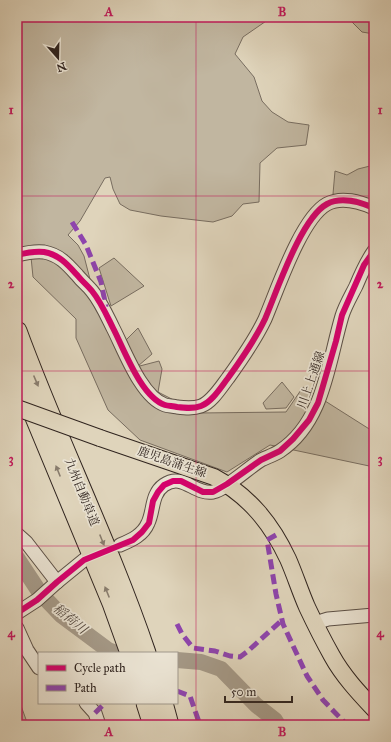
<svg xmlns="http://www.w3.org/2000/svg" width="391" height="742" font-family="'IM FELL Great Primer','Noto Serif JP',serif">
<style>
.green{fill:#c1b6a0;stroke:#786d60}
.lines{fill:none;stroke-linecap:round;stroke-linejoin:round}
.river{stroke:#a49886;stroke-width:16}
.minor-casing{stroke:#5c5046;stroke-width:15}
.major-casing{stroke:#30241f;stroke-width:18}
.highway-casing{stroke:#30241f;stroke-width:21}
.minor{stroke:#eae3d3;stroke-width:13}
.major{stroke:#dfd4bb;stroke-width:16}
.highway{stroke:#dfd4bb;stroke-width:19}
.major-bridge-casing{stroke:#30241f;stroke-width:18;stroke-linecap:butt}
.major-bridge{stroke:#dfd4bb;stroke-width:16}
.quiet{stroke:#8e44ad;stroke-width:5;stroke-dasharray:10 5;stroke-linecap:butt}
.cycleway-casing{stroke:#eae3d3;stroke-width:8}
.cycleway{stroke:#d6006c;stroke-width:6}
.oneway{fill:#887c6d}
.grid{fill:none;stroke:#c2185b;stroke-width:1;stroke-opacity:0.55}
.labels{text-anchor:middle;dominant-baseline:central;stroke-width:3.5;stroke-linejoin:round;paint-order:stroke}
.street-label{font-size:12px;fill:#30241f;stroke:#eae3d3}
.water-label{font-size:13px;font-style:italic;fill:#53473e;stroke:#eae3d3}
.neatline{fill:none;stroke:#c2185b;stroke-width:1.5}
.grid-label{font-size:13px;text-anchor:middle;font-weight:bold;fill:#c2185b}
</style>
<rect width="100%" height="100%" fill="#dfd4bb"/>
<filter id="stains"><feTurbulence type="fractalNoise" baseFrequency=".005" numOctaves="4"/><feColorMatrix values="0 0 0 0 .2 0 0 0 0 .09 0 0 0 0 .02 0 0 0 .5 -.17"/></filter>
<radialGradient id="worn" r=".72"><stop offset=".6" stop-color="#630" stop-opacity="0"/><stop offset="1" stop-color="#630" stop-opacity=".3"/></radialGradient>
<!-- green -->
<g class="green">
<path d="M17,17H272L243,37L235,54L254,77L262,101L272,112L288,122L309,125L306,145L277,148L260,163L259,202L243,204L232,216L213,222L161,216L130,210L120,204L113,189L110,177L105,178L80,221L68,235L78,245L84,256L99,314L132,368L159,361L162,369L158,392L199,413L286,412L303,387L374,432V467L270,445L227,472L140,440L108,410L76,338V319L33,277L30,247L17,249Z"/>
<path d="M347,17H374V34L362,32Z"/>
<path d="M374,165V205L333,194L335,171L347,175L358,169Z"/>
<path d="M114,258L144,286L111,306L99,268Z"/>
<path d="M138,328L152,354L138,366L125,341Z"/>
<path d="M282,382L294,397L286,408L266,409L263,403Z"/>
<path d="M17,703H20L28,725H17Z"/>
</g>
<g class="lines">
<!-- river -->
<g class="river">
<path d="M17,558L40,593L61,615L108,650L116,653"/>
<path d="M177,660L201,662L221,669L256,705L275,720L278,725"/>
</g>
<!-- minor casing -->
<g class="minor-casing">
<g id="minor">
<path d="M17,255C25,253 36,251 44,252C60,255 68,265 78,276C82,281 88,286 92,291C101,302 107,316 113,328C124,349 141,397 165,405C168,406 173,406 177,407C185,408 193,409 201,406C212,402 221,387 228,378C241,360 255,340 265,319C277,291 301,218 327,204C342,196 360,202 374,208"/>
<path d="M17,534L26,542L57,582"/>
<path d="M120,545C132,540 143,535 148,523C154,511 151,494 164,485C183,472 194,495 213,492C226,489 248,468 261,460C267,457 274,455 280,451C324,422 328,363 342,316C345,306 351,296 356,286C361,274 366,262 374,251"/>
<path d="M17,613L37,600L57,582L84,560"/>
<path d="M315,623L328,619L374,615"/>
<path d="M17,628L27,650L39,668"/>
<path d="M86,703L95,713L99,725"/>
</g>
</g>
<!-- major casing -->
<g class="major-casing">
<path id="major" d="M100,438L214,477C249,496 271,523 288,559C295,575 300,591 307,607C315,624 323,640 332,656C343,676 359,693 374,709"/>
</g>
<!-- highway casing -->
<g class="highway-casing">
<g id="highway">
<path d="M17,331C57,440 109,544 146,653"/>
<path d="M17,374L112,603L130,653"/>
<path d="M146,703L153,725"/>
<path d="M163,703L169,725"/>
</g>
</g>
<!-- minor -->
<use href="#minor" class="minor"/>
<!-- major -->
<use href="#major" class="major"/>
<!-- highway -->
<use href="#highway" class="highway"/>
<!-- major-bridge casing -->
<g class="major-bridge-casing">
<path id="major-bridge" d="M17,408L100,438"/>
</g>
<!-- major-bridge -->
<use href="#major-bridge" class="major-bridge"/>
<!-- quiet -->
<g class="quiet">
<path d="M72,222L86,245L101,282L106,307"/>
<path d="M276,535L267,540L276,594L283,624L307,676L323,700L347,725"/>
<path d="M177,624L182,634L193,648L215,651L230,656L240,657L248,651L282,620"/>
<path d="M177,691L190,696L200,725"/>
<path d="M95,713L105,703"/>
</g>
<!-- cycleway casing -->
<g class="cycleway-casing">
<g id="cycleway">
<path d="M17,255C25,253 36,251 44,252C60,255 68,265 78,276C82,281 88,286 92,291C101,302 107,316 113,328C124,349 141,397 165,405C168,406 173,406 177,407C185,408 193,409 201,406C212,402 221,387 228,378C241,360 255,340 265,319C277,291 301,218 327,204C342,196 360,202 374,208"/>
<path d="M17,613L37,600L57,582L84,560L133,540L142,532L149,523L153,501L158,492L164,485L173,481H181L203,492H213L227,484L261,460L280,451L293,439L309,420L318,403L336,341L342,315L364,265L374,251"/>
</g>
</g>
<!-- cycleway -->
<use href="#cycleway" class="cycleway"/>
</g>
<!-- one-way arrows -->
<defs><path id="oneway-solid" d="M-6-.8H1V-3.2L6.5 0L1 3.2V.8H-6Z"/></defs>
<g class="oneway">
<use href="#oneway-solid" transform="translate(36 381) rotate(67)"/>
<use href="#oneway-solid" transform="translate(58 471) rotate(-112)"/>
<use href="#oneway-solid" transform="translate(102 540) rotate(68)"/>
<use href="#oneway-solid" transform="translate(107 592) rotate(-112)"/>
</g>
<!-- grid -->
<path class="grid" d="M196,17V725M17,196H374M17,371H374M17,546H374"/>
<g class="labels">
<!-- street labels -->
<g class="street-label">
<text transform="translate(311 380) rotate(-71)">川上上通線</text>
<text transform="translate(172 462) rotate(19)">鹿児島蒲生線</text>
<text transform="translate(82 492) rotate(68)">九州自動車道</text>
</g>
<!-- water labels -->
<g class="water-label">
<text transform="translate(70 619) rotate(39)">稲荷川</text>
</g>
</g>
<!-- margin -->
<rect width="391" height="742" fill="none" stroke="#dfd4bb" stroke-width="44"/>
<!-- legend -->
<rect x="38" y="652" width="140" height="52" fill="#eae3d3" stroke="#a0978b"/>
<rect x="46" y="665" width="20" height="6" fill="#d6006c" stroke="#a0978b"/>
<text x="74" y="672" font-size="12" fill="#30241f">Cycle path</text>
<rect x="46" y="685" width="20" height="6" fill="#8e44ad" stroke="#a0978b"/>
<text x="74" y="692" font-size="12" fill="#30241f">Path</text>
<!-- north arrow -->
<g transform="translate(58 58) rotate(160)" stroke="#eae3d3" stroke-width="3" paint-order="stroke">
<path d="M0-3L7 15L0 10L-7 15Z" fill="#30241f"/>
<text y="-6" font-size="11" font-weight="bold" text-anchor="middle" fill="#30241f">N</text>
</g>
<!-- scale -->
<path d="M225 696v6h67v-6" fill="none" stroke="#30241f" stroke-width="2"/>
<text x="231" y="696" font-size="12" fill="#30241f" stroke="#eae3d3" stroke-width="3" paint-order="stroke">50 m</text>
<rect x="22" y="22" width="347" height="698" class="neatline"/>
<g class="grid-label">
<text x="109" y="16">A</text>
<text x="282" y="16">B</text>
<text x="11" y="114">1</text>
<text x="380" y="114">1</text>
<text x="11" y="288">2</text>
<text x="380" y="288">2</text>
<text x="11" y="463">3</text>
<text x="380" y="463">3</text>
<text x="11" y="637">4</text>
<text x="380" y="637">4</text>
<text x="109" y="736">A</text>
<text x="282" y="736">B</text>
</g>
<rect width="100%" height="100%" filter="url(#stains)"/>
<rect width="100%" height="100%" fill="url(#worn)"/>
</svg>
